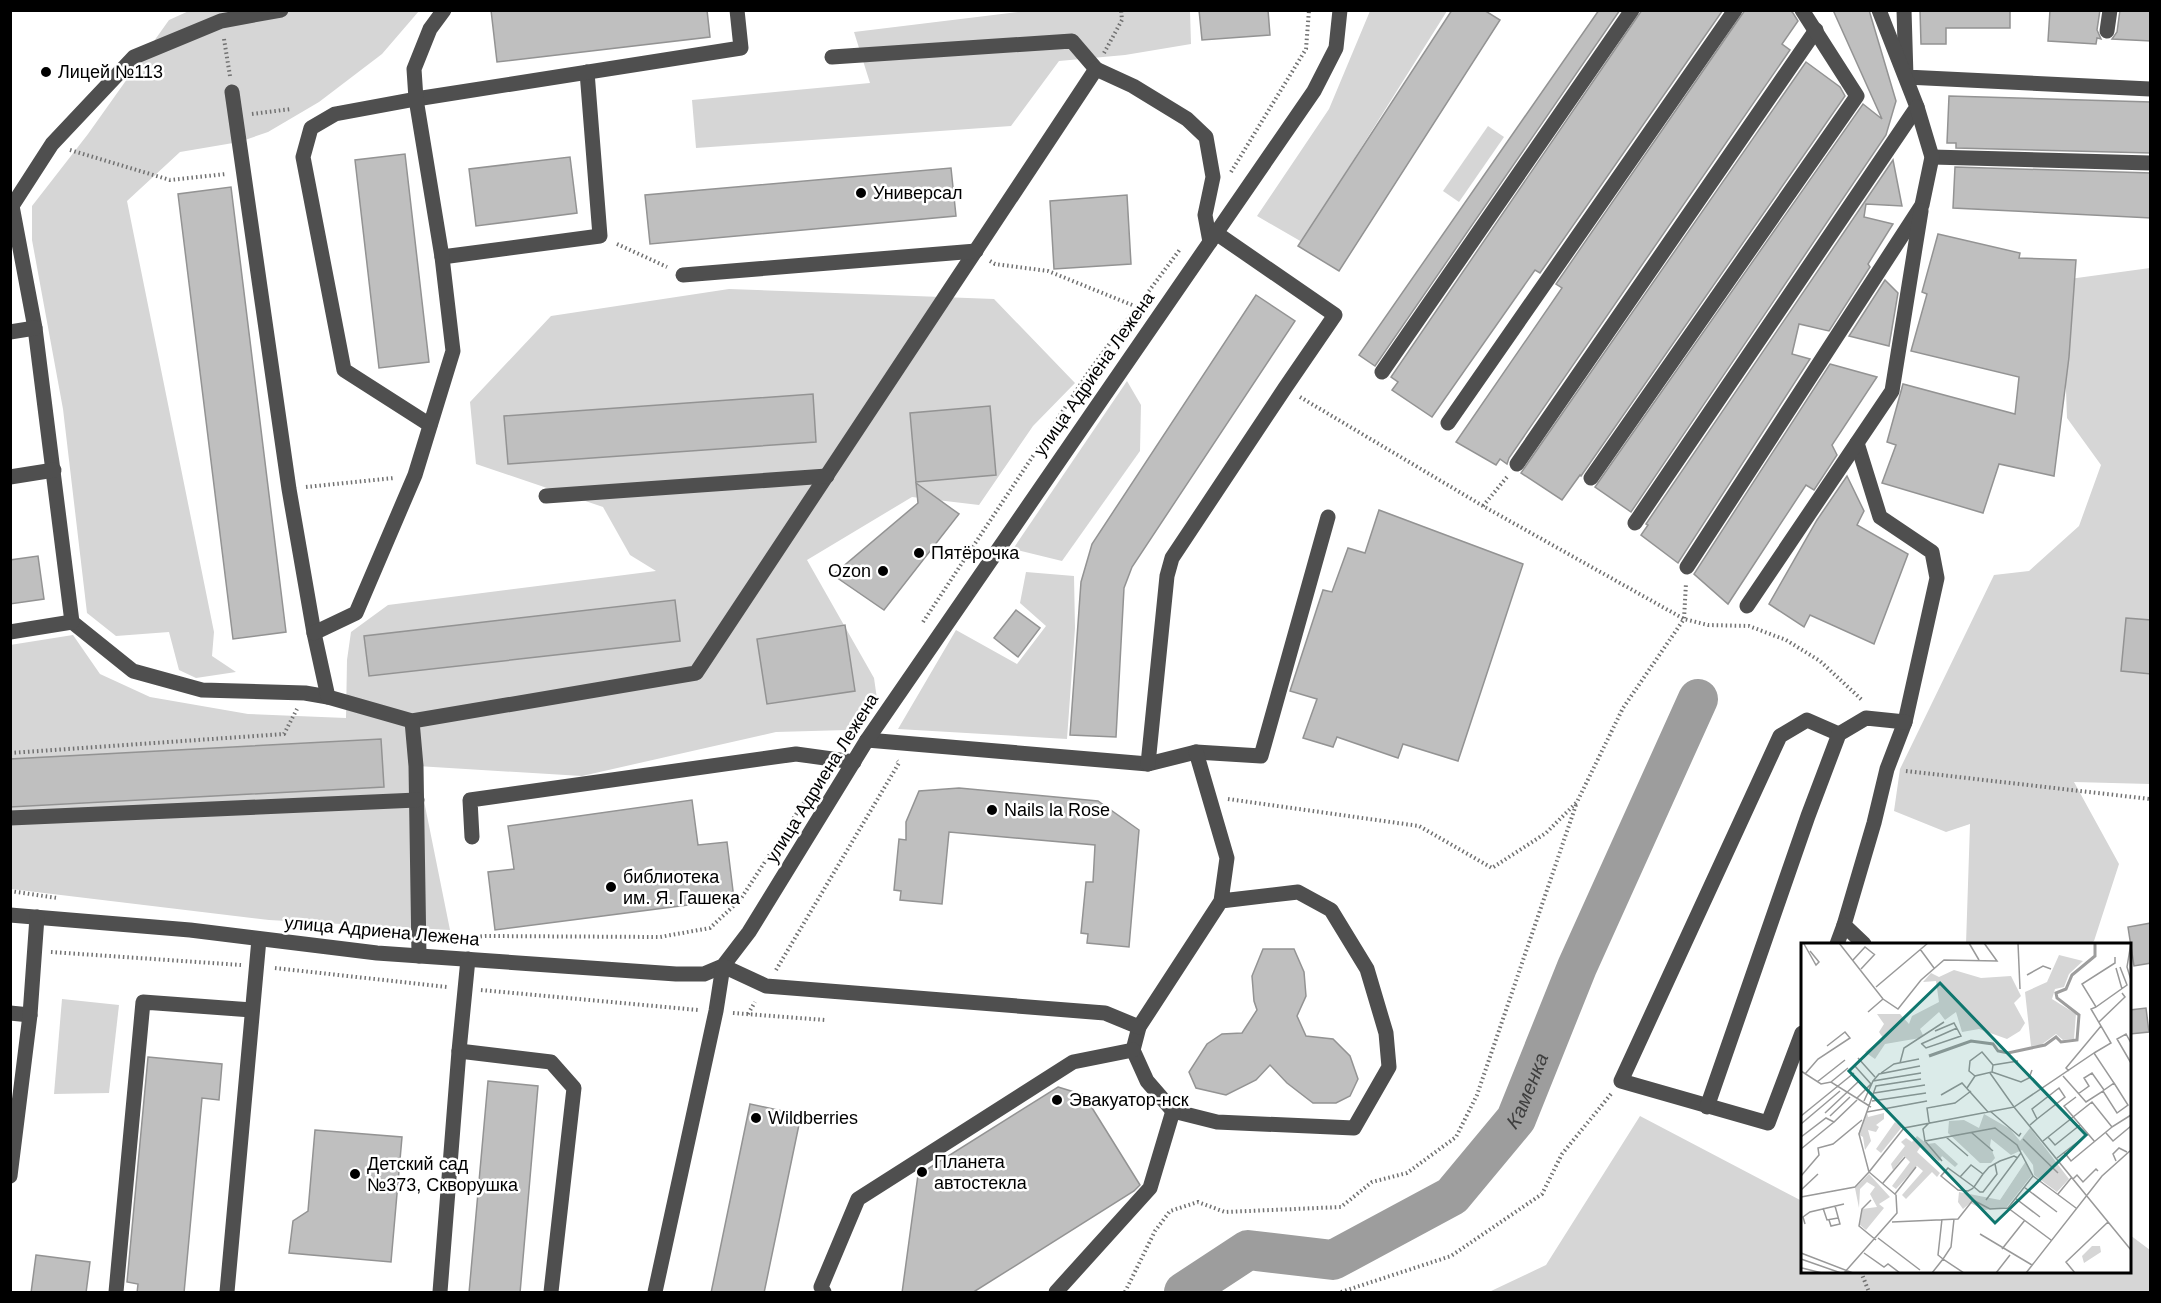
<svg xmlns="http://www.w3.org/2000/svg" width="2161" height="1303" font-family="Helvetica,sans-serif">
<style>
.green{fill:#d6d6d6}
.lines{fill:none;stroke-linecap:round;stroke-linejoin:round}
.river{stroke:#9d9d9d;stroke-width:40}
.building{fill:#bfbfbf;stroke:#939393;stroke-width:1.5}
.path{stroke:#717171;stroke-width:4;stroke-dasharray:1.5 3;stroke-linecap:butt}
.minor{stroke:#4f4f4f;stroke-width:15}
.poi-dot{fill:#000;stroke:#fff;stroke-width:2}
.labels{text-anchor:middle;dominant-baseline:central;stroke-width:5;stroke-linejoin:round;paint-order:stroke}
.poi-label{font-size:18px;fill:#000;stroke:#fff;text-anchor:start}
.street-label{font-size:18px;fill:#000;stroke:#fff}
.water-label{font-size:20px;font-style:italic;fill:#3e3e3e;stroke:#fff}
.inset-river{fill:none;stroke:#9d9d9d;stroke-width:3}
.inset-road{fill:none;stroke:#999;stroke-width:1.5}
.view{fill:#0f766e;fill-opacity:0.15;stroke:#0f766e;stroke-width:3}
.inset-edge{fill:none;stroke:#000;stroke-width:3}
</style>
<rect width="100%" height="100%" fill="#fff"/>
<!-- green -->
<g class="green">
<path d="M191,10L419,11L382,54L319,102L268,132L239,142L180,152L127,201L214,632L212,656L236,672L196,678L179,670L169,632L116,636L87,613L63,409L32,240V206L88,134L169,20Z"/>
<path d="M1026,11H1190L1191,44L1125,55L1059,61L1011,126L696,148L692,100L870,83L854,32Z"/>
<path d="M1370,11H1447L1302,242L1257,216L1329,109Z"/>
<path d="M1488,126L1504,137L1459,202L1443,191Z"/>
<path d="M2150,268V784L2074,782L2119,864L2094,941L2089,944H1966L1970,824L1946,832L1894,811L1900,769L1994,575L2029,571L2079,526L2101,465L2067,418L2062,280Z"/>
<path d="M729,289L994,299L1075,383L1033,426L979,505L912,497L807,560L874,678L877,699L847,730L776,732L582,776L417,766L450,930L269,920L11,889L10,645L73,635L100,674L150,697L248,714L346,718L347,660L351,632L388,605L656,571L630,555L603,507L476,464L470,402L551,316Z"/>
<path d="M1127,381L1141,405L1140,451L1062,561L1013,549Z"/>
<path d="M1026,572L1074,576L1075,628L1067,739L898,729L956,630L1017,664L1046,626L1020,603Z"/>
<path d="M62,999L119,1005L109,1093L54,1094Z"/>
<path d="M1640,1116L1802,1201V1272H2130V1235L2150,1250V1292H1489L1546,1265Z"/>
</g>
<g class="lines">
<!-- river -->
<path class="river" id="s1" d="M1184,1292L1248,1250L1333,1260L1452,1196L1516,1119L1577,967L1698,699"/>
</g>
<!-- building -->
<g class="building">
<path d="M491,10H707L710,37L497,62Z"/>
<path d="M1199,10H1268L1270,35L1202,40Z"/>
<path d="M1452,10H1484L1500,20L1339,271L1298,246Z"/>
<path d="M1599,10H1620L1375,366L1359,355Z"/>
<path d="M1642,10H1723L1540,273L1535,270L1432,417L1392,390L1398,382L1391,377Z"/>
<path d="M1745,10H1790L1793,13L1798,21L1782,44L1790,50L1509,458L1507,464L1500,459L1496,465L1456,442L1562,288L1556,284Z"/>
<path d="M1833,10H1869L1896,101L1886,135L1631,512L1595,487L1863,104L1882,119Z"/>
<path d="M1920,10H2010V28H1946V44H1921Z"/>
<path d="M2050,10H2100L2097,30L2101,39L2097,38L2096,44L2048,41Z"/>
<path d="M2120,10H2151V41L2112,39L2117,32Z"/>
<path d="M1806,62L1840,87L1845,96L1581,476L1580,475L1562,500L1521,473Z"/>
<path d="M1949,96L2151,102V153L1956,148V143H1947Z"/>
<path d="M405,154L429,362L379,368L355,160Z"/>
<path d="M570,157L577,213L476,226L469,169Z"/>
<path d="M1893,160L1902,206L1866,204L1864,217L1893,224L1868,264L1870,267L1829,331L1799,324L1792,354L1810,359L1678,563L1641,535L1648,525L1646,524Z"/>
<path d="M1955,167L2151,173V218L1953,208Z"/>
<path d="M951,168L956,216L650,244L645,195Z"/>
<path d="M231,187L286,632L233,639L178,194Z"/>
<path d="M1127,195L1131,264L1054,269L1050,201Z"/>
<path d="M1938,234L2020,253L2019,258L2076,260L2069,357L2054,476L1999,464L1983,513L1882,483L1896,445L1887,442L1903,384L2015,414L2019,377L1911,351L1927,294L1922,292Z"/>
<path d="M1885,280L1898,293L1889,346L1849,336Z"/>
<path d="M1256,295L1295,321L1132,567L1124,588L1116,737L1070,735L1081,582L1092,544Z"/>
<path d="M1830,364L1877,377L1832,445L1837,455L1814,490L1806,485L1728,604L1694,574Z"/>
<path d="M813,394L816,442L508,464L504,416Z"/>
<path d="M990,406L996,475L916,482L910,413Z"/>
<path d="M1847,476L1864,511L1857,525L1908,554L1874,644L1810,615L1804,627L1769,604L1817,520Z"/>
<path d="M916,483L959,514L884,610L833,575L918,503Z"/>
<path d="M1379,510L1523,564L1458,761L1403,744L1398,758L1337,737L1333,747L1303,738L1317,699L1290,691L1323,590L1332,592L1348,548L1365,553Z"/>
<path d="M38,556L44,599L10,604V560Z"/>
<path d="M675,600L680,641L369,676L364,636Z"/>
<path d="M1016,610L1040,628L1018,657L994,638Z"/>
<path d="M2126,618L2151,620V674L2121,671Z"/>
<path d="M845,625L855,691L767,704L757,639Z"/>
<path d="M381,739L384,787L10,807V759Z"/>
<path d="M959,788L1098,801L1139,830L1129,947L1087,943L1088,934L1081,933L1086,882H1093L1095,845L949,832L942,904L900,900L901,891L894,890L899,839L906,840V822L919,791Z"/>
<path d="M692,800L698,845L727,842L734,899L495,930L488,872L514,869L508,826Z"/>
<path d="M2151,923V963L2134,966L2128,927Z"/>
<path d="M1263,949H1294L1304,972L1306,996L1297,1016L1306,1036L1333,1039L1350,1056L1358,1079L1350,1096L1336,1103H1313L1287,1083L1270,1065L1256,1080L1226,1095L1196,1088L1189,1072L1207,1044L1222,1034L1242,1033L1257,1010L1254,1001L1252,976Z"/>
<path d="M2146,1008L2149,1032L2130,1034V1010Z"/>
<path d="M148,1057L222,1064L219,1100L202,1098L184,1293H137L138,1284L127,1282Z"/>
<path d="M488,1081L538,1086L520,1293H469Z"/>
<path d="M1058,1087L1084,1095L1140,1185L1134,1191L972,1293H902L918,1175Z"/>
<path d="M750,1104L801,1115L764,1293H711Z"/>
<path d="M315,1130L402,1137L391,1262L289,1253L293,1221L308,1211Z"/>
<path d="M36,1255L90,1262L86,1293H31Z"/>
</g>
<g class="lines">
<!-- path -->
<g class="path">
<path d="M224,39L230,76"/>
<path d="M1104,53L1122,20L1121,10"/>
<path d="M252,114L291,109"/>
<path d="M70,150L170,180L226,174"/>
<path d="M1231,172L1306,49L1309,10"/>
<path d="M617,244L667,267"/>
<path d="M990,261L995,264L1048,271L1137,307"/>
<path d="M1300,397L1483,506L1684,619L1708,625L1749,626L1786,640L1820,661L1862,700"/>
<path d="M306,487L394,478"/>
<path d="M1483,506L1507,477"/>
<path d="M923,622L1090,370L1181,248"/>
<path d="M10,753L284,734L297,709"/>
<path d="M1906,771L2150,799"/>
<path d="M1228,799L1419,826L1492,868L1546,833L1577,802L1623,708L1684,619L1686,583"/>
<path d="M10,891L57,898"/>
<path d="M458,938L486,936L660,937L710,928L740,900L806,799"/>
<path d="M51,952L241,965"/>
<path d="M275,968L447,987"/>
<path d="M776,970L899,763L897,761"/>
<path d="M481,990L698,1010"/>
<path d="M733,1013L825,1020"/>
<path d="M748,1014L755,1002"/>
<path d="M1861,1272L1869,1292"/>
<path d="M1125,1292L1155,1231L1170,1211L1198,1202L1225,1212L1341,1207L1372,1182L1407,1173L1456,1137L1477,1095L1577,802"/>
<path d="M1341,1292L1451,1256L1542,1194L1562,1154L1611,1094"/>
</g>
<!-- minor -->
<g class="minor">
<path d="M281,10L221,21L134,57L52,144L12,206L35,328L72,622L133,671L202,690L305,693L328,697"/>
<path d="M1904,10L1906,77L2150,89"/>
<path d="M2107,31L2110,10"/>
<path d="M832,57L1072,41L1096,69"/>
<path d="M232,92L289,489L314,633L328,697L412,721L696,673L1096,69L1133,86L1187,119L1206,137L1213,177L1205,215L1210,242"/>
<path d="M1932,157L2150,163"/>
<path d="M442,257L600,236L587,72"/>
<path d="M683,275L976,251"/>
<path d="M10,332L35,328"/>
<path d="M1382,372L1632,10"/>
<path d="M1448,423L1735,10"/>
<path d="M430,425L344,370L303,157L311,128L335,114L416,99L741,48L737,10"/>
<path d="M1857,443L1880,517L1932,552L1937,578L1905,722L1887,769L1874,823L1844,925L1864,944"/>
<path d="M1517,464L1816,30"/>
<path d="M10,477L54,470"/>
<path d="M1591,478L1857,96L1802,10"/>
<path d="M546,496L827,476"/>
<path d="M1635,523L1917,107L1879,10"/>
<path d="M1687,567L1922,205L1932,157L1917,107"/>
<path d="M1747,606L1892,391L1921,211"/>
<path d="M10,632L72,622"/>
<path d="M314,633L356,613L415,475L453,351L442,257L416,99L414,69L430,29L444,10"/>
<path d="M412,721L416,766L419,956"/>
<path d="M867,740L1148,764L1196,752L1261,756L1328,517"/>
<path d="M1196,752L1227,858L1221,901L1139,1027L1133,1050L1147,1081L1173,1111L1217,1122L1354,1128L1389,1067L1386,1033L1367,969L1331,910L1298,892L1221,901"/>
<path d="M1148,764L1167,576L1172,558L1285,388L1335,315L1216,233"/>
<path d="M10,818L417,800"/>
<path d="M472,837L470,800L796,754L854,762"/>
<path d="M10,915L190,930L377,953L676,974H704L723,966L749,932L867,740L1314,91L1336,48L1340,10"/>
<path d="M1837,944L1844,925"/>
<path d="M10,1013L30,1015"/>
<path d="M1802,1033L1768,1123L1621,1081L1780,736L1807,720L1839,734"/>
<path d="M459,1051L551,1062L574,1088L551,1292"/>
<path d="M1707,1107L1808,816L1839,734L1866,718L1905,722"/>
<path d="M10,1176L30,1015L37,917"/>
<path d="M116,1292L143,1002L252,1010"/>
<path d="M227,1292L259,939"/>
<path d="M440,1292L459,1051L468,959"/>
<path d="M655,1292L716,1011L723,966L766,986L1105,1013L1139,1027"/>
<path d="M824,1292L821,1287L858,1199L1073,1062L1133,1050"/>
<path d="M1056,1292L1150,1188L1173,1111"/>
</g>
</g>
<!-- markers -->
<g class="poi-dot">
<circle cx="46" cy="72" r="6"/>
<circle cx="861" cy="193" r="6"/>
<circle cx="919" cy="553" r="6"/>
<circle cx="883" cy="571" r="6"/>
<circle cx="992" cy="810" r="6"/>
<circle cx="611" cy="887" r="6"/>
<circle cx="1057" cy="1100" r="6"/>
<circle cx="756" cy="1118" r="6"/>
<circle cx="922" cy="1172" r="6"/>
<circle cx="355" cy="1174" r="6"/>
</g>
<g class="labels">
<!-- poi labels -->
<g class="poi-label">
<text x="58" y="72">Лицей №113</text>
<text x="873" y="193">Универсал</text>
<text x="931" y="553">Пятёрочка</text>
<text x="871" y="571" text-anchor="end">Ozon</text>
<text x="1004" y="810">Nails la Rose</text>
<text x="623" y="877">библиотека<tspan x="623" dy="21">им. Я. Гашека</tspan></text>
<text x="1069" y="1100">Эвакуатор-нск</text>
<text x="768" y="1118">Wildberries</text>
<text x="934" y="1162">Планета<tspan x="934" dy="21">автостекла</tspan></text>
<text x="367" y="1164">Детский сад<tspan x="367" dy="21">№373, Скворушка</tspan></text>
</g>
<!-- street labels -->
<g class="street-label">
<text transform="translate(1094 374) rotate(-55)">улица Адриена Лежена</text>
<text transform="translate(822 778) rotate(-58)">улица Адриена Лежена</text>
<text transform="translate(382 931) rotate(5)">улица Адриена Лежена</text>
</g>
<!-- water labels -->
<g class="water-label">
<text stroke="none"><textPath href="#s1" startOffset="428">Каменка</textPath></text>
</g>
</g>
<!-- overview -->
<g transform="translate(1801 943)">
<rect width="330" height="330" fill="#fff"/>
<path d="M258,12L282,18L268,31L263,44L254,46L251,56L275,71L273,96L262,97L255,91L240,102L230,103L224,49L246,39ZM153,27L180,35L210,33L220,53L213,60L224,80L219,88L206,96L178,86L161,89L155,69L144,77L138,69L119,86L122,92L119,95L84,101L74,116L64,109L82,95L78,89L83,81L76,71H99L108,81L111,73L138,59L135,38L122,39L130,30L138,34ZM66,169L67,174L83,170V176L75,182L78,184L75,189L67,187L70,198L64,207L62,194L57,191ZM183,171L209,186L219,198L229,185L268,236L256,249L233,232L232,222L221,207L210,212L190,196L189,203L194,215L190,220H179L147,190L148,178L163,177L178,185ZM94,179L101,184L80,210L75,206ZM116,193L126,201L134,200L157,221L154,224L141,213L138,218L120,203L116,209L139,230L136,234L131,229L105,256L101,252L122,228L116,223L95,246L91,243L109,219L103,213L92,227L90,221L104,203L100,199L105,195L111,199ZM225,218L231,232L206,264L184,267L169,260L162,266L157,259L158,249L199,257ZM68,231L89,254L78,261L83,265L65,287L59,282L61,266L76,264L69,251L74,244L66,239L59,246L58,265L54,245ZM291,303H299L300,309L283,320L281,313Z" fill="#d6d6d6"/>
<path class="inset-river" d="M128,113L170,98L192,101L197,108L207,110L244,102L255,94L260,99L276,97L278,72L256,55L255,50L265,46L271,32L294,13V0"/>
<path class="inset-road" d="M38,0L82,56L97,66L120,37L143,17L196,18L183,0M168,0L178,17M217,0L219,46M330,0L326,24L330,37M3,1L15,22L18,19L9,8M119,6L133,25M314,14V20L281,41L295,64L326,42L319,24M52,17L64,4L74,12M315,25L321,46M60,26L74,11M226,32L242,23L250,26M75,44L127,0M67,69L82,56M298,79L324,54L321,50M330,100L325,91L316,96L330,120M120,101L156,85M121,101L125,105L160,93L153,80L134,88M293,110L310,100L290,66L295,64M57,115L74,134M99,120L103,105L143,79M53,122L70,141L56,155M192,122L217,118M0,128L20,141L30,139L70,164M268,128L265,125L300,83M191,129L220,139L228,135L231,127M80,130L93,121L118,116M189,130L213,164L293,110L313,140L303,147L291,130L283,135L288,143L277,151M4,131L17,116L49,95L44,89L26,103M262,133L285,159L302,148L316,170L327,162L313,140M72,138L78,131L119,123M16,139L44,117M30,139L47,125M166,145L174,133L191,129L192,122L181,109L169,118L168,128L174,133M73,150L124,142M140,152L161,140L187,169M275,154L263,163L294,199M63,158L72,138L120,130M71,158L125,150M189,168L218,193L220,190M66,169L126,158M24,170L58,138M0,173L53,130M29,173L49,154M128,179L126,165L154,160L170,148M129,179L122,186L124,198L194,185L216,202L220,210L185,257M0,181L39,148M229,182L236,176L264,154L258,145L231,166L236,176M171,190L192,208M305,190L312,198L330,183M0,194L25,175L33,179L56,157M145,194L167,213M247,194L254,202L279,182M222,196L257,230M124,198L141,218M242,198L291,159L311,184L330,172M0,206L33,179M263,209L270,218L311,184M256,215L287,191M315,218L312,211L318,205L326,209M194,221L196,231L182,249H179L173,244L147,225L140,233L157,247L167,248L171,246L173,244L182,231L188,224L199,218L213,213L217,215M0,233L18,212L17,205L32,201L61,177M232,233L275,265M159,234L170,222L182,231M272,236L276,232L282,239L295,226L297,228M82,240L104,214M223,244L256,269M0,247L17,231M94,251L115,224M257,251L271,234M0,254L54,244L68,229L58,191L75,143L120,136M214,255L239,274M70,257L61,266L58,283L75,297M22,265L26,277L37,275M207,265L250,297M153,276L150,304L142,316L163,330M28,277L30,283L39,281L34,263M91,279L157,276L172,257L189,266L207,265L232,233L220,210M4,281L2,274L9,269L43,261M179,291L231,322M77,295L119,327M201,306L224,277M0,310L52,330M63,310L83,324L87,321L99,330M0,316L40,330M1,325L21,330M43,330L96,270L95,252L68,229L103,185L213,164L330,307M131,330L142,316L137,312L141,276M195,330L209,312M225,330L301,233L330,207M274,330L265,319L307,279"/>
<path class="view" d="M139,40L285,192L194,280L48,128Z"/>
<rect width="330" height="330" class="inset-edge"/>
</g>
<!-- border -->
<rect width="2161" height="1303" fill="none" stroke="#000000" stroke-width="24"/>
</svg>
